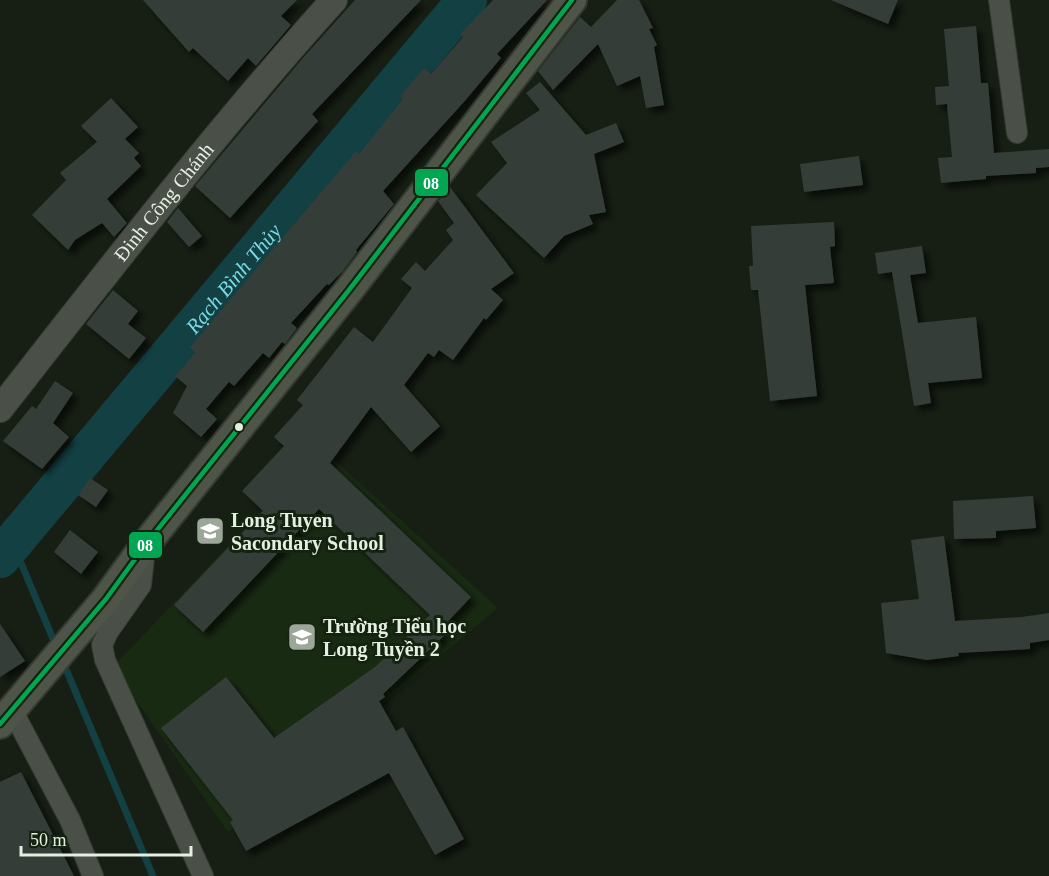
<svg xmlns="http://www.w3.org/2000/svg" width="1049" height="876" font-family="'Times New Roman',serif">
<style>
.built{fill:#192a13}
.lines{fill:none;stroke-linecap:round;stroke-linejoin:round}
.stream{stroke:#124043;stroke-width:7}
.river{stroke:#124043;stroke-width:40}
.building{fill:#343e37;filter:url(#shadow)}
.minor-casing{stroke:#343a32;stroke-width:22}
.tertiary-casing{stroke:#343a32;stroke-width:28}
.secondary-casing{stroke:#343a32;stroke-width:32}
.minor{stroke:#4a5047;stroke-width:20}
.tertiary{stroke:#4a5047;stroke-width:26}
.secondary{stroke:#4e5448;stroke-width:28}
.bus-1-casing{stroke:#142310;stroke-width:9}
.bus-1{stroke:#00a651;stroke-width:4.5}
.bus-dot{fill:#e4eee1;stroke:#142310;stroke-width:2}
.labels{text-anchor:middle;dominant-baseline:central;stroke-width:6;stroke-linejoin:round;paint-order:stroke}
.street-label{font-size:20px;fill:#e4eee1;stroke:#142310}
.poi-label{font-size:20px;font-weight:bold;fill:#e4eee1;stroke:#142310;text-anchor:start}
.water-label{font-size:21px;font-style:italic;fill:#77dae5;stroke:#142310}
.line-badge{stroke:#142310;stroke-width:2}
.badge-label{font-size:16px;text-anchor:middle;font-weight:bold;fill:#fff}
</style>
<defs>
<filter id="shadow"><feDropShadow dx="5.5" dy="5.5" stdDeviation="3" flood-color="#0009"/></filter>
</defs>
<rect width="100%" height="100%" fill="#171f14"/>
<!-- built -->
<path class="built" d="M321,448L498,608L228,832L113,667Z"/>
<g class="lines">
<!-- stream -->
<g class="stream">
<path d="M13,544L56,646"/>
<path d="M63,662L153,876"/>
</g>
<!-- river -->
<path class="river" id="s1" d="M0,558L467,0"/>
</g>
<!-- building -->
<g class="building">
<path d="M143,0H297L281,16L291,25L256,66L248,58L228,81L193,48L189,52Z"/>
<path d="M355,0H421L312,114L318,121L230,218L195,186L302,59Z"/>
<path d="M493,0H547L497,54L501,58L463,103L383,191L394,204L356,250L357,252L343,271L329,285L327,284L291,323L297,328L285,344L282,342L269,358L263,353L234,386L229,382L206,409L217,419L201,437L173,413L187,386L175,376L195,353L190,347L356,151L359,154L403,99L400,96L424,68L431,74L463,37L460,34Z"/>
<path d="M617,0H639L653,28L649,29L657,45L654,47L664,105L646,108L640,76L617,86L598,44L553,90L538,71L580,17L591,27Z"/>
<path d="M831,0H898L888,24Z"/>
<path d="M976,26L981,83H988L994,153L1049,149V167L1036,168V173L986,176V179L941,183L938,158L952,157L947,104L936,105L935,87L949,86L944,29Z"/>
<path d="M540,82L586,135L616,123L624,142L594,154L606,212L589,215L593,224L564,236L544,258L476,195L507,163L491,142L540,110L526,93Z"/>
<path d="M111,98L138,127L125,139L139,153L134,158L141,166L107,199L127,223L114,237L102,223L75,240L68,250L32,215L66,180L60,173L97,142L81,126Z"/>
<path d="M859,156L863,185L804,192L800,164Z"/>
<path d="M450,187L514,273L491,289L503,300L486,320L484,318L453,360L439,350L434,357L428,353L404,385L440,426L411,452L371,407L330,463L471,597L439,631L444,636L383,694L385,697L379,701L396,731L403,727L464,839L435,855L389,773L246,851L230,822L233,820L161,728L226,677L274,738L375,667L430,615L319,509L203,632L174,605L263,511L242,491L284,446L274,437L303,405L297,400L354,327L373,342L412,288L401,279L416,262L425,271L453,240L446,230L454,223L438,201Z"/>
<path d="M178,208L202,236L189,247L167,222Z"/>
<path d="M834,222L835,246L830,247L834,283L805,285L817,396L770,401L758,290H751L749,266H753L751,226Z"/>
<path d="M922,246L926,273L910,275L918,323L976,317L982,378L928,383L931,403L914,406L892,272L878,274L875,253Z"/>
<path d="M113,290L138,311L128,324L146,338L129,359L86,324Z"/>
<path d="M55,381L73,393L53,423L69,437L42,469L3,441L32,406L36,409Z"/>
<path d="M90,478L108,490L96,507L78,495Z"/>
<path d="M1033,496L1036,528L996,531V538L954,539L953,501Z"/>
<path d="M70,530L98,552L81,574L54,552Z"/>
<path d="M944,536L955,621L1022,617L1049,613V640L1030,643V649L958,653L959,656L927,660L886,653L881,603L919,599L911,540Z"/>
<path d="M0,624L25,661L0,677Z"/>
<path d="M21,772L74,876H0V782Z"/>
</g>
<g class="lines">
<!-- minor casing -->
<g class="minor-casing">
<g id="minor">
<path d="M999,0L1017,133"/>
<path d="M145,549L141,585L108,632L102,645L105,660L119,691L203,876"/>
<path d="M12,710L70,820L93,876"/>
</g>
</g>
<!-- tertiary casing -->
<g class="tertiary-casing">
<g id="tertiary">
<path id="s2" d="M0,409C108,271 216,131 334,0"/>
</g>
</g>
<!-- secondary casing -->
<g class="secondary-casing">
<path id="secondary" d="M0,724L106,599L146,544L349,290L572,0"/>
</g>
<!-- minor -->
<use href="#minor" class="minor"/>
<!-- tertiary -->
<use href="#tertiary" class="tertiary"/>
<!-- secondary -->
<use href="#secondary" class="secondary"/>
<!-- bus-1 casing -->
<g class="bus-1-casing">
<path id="bus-1" d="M0,724L106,599L146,544L349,290L572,0"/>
</g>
<!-- bus-1 -->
<use href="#bus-1" class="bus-1"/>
</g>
<!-- icons -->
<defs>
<g id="school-square" transform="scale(1.5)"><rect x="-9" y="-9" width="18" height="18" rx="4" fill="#9ca699" stroke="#142310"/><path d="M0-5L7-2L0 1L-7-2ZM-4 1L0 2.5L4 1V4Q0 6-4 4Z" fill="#fff"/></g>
</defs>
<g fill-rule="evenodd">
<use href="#school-square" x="210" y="531"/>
<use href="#school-square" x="302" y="637"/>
</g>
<!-- markers -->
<circle class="bus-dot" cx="239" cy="427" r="5"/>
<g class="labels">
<!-- street labels -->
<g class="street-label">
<text stroke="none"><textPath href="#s2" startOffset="264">Đinh Công Chánh</textPath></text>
</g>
<!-- poi labels -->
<g class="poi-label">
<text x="231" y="520">Long Tuyen<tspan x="231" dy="23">Sacondary School</tspan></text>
<text x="323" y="626">Trường Tiểu học<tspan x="323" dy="23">Long Tuyền 2</tspan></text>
</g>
<!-- water labels -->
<g class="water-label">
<text stroke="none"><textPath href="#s1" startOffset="364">Rạch Bình Thủy</textPath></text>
</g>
</g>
<g class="line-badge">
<rect x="414" y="168" width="35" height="29" rx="6" fill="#00a651"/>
<rect x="128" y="531" width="35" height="28" rx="6" fill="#00a651"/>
</g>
<g class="badge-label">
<text x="431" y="189">08</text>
<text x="145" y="551">08</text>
</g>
<!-- scale -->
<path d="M21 846v9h170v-9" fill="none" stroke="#e4eee1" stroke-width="3"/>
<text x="30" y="846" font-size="18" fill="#e4eee1" stroke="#142310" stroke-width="4.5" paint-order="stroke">50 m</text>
</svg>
